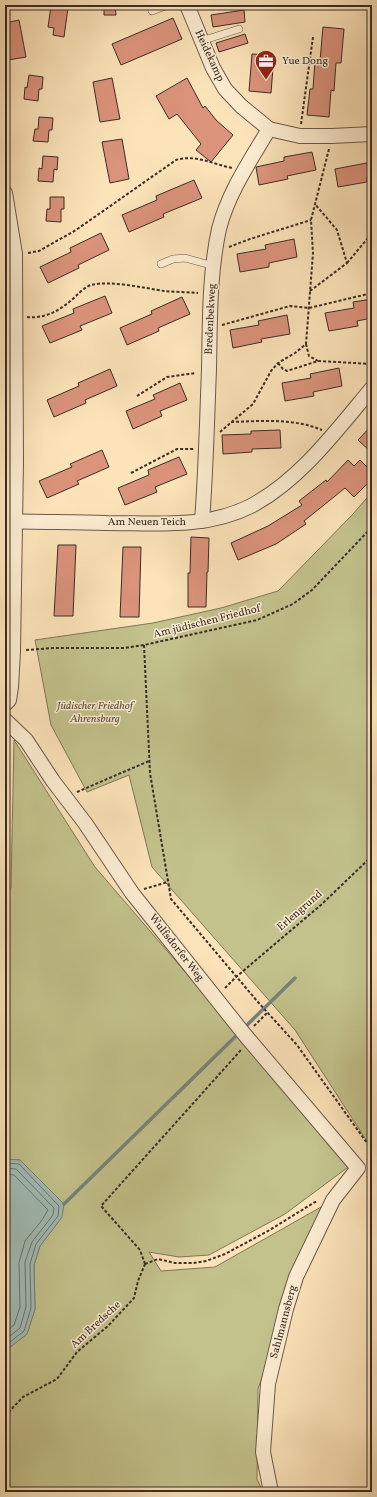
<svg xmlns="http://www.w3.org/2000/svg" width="377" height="1497" font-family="Vollkorn,serif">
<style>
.green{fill:#c3c28c;stroke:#7e775a}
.water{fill:#a1bdb7;stroke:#78837d}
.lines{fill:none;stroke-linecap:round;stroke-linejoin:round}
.shore{stroke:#6e746f;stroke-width:1}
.stream{stroke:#78837d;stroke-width:3.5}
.building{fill:#db937c;stroke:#3a2c27}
.service-casing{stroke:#6a5a4c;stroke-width:8}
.minor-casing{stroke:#6a5a4c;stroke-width:16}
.path{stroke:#3a2c27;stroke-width:2;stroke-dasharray:3 2;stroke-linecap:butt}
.service{stroke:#fdedd2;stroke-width:7}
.minor{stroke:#fdedd2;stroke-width:14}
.labels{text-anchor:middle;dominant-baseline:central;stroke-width:3;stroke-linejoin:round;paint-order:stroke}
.street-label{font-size:11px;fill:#3a2c27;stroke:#fdedd2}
.poi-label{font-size:11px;fill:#3a2c27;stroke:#fdedd2;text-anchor:start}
.park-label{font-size:11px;font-style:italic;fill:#5c5240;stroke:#fdedd2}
</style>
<rect width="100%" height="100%" fill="#fce3b9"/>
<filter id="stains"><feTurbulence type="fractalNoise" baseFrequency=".005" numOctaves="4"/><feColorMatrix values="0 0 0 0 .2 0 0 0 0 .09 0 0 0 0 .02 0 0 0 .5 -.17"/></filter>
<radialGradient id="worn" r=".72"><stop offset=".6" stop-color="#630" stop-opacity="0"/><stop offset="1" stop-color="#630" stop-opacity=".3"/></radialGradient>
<!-- green -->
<g class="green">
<path d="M372,492V1149L295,1030L152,867L129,775L87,792L51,725L35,640L153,623L221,608L278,591L353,514Z"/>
<path d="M14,740L95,867L351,1165L285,1214L209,1255L179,1257L149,1252L161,1271L215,1267L321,1207L258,1389L257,1479L263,1492H5V1351L27,1334L35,1309L34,1265L40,1246L62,1217L20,1160L5,1159V889L11,888Z"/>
</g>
<!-- water -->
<path class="water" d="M5,1159L20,1160L64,1204L62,1217L40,1246L34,1265L35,1309L27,1334L5,1351Z"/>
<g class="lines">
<!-- shore -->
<g class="shore">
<path d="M5,1163L19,1164L59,1206L58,1216L36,1244L30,1264L31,1308L24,1331L5,1346"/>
<path d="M5,1168L16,1169L54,1208L53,1215L32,1242L25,1262L26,1307L20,1328L5,1340"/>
<path d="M5,1174L14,1175L48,1210L42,1220L25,1241L19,1263L20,1307L14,1325L5,1332"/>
</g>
<!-- stream -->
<g class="stream">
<path d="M244,1028L295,978"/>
<path d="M64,1204L239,1033"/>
</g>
</g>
<!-- building -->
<g class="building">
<path d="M104,5H115L116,15H104Z"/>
<path d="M51,6L68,8L64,37L53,35L54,28L48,27Z"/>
<path d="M244,10L245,22L213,27L211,15Z"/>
<path d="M173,18L182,39L121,65L112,44Z"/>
<path d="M19,20L26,57L8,60L5,48V23Z"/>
<path d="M323,27L344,29L341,63H336L334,91L331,90L329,117L307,115L310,89H313L315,61H320Z"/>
<path d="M245,34L248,43L219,52L216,43Z"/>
<path d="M252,54L274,55L271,93L249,91Z"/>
<path d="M29,75L43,77L42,89H39L38,101L24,99L25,87L27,88Z"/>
<path d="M112,78L120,119L100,122L93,82Z"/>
<path d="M187,78L203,108L205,106L216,120L233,135L211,162L196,150L201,144L177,114L169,119L156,96Z"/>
<path d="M39,117L53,118L52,130H49L48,142L33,141L35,129H38Z"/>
<path d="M122,139L129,179L110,183L102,142Z"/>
<path d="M312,152L316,170L287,176L288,179L259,185L256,167L284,161V157Z"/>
<path d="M43,156L58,157L57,170L54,169L53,182L38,181L39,168L42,169Z"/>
<path d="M372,162V176L367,177V182L338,187L335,169Z"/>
<path d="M194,180L202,198L163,214L164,217L129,232L122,215L157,200L156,196Z"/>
<path d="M50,197H64V209H61V222L46,221L47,209H50Z"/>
<path d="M101,233L109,250L78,265L79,268L48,283L40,267L71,252L70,248Z"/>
<path d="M294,239L297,257L269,263V267L240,272L237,254L266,249L265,245Z"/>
<path d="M105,296L112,313L80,326L82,330L50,343L42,326L74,313L73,309Z"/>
<path d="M182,297L190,314L158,328L159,331L127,345L120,328L152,314L151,311Z"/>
<path d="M372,299V318L357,321L358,326L329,331L325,313L354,308L353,302Z"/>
<path d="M287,315L290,334L261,339L262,342L233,348L230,330L259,325L258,321Z"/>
<path d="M339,368L342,386L313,392L314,396L285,401L282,383L311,378L310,374Z"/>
<path d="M110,369L117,386L85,400L86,403L54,417L47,400L79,386L78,383Z"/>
<path d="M180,383L187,400L160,411L162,416L133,429L126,411L155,399L153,395Z"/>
<path d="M372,425V453L358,440Z"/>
<path d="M280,430L281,448L252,449V452L223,454L222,435L251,434V431Z"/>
<path d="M102,450L109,467L77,481L79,484L47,498L39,481L72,467L70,464Z"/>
<path d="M179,457L187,474L155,487L157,492L125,505L118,488L149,475L148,470Z"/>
<path d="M348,460L354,466L360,460L372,472V479L354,497L345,488L304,521L306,524L276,544L238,560L231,543L268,526L302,505L299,501L326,480L327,482Z"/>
<path d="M191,537L209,538L208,572H207L206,607H188V573H190Z"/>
<path d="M58,545H76L73,616H54Z"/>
<path d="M123,547H141L139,617H120Z"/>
</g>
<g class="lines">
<!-- service casing -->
<g class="service-casing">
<g id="service">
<path d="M152,11L168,5"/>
<path d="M201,41L239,29"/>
<path d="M161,264L173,259L185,258L214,266"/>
<path d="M5,363H15"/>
</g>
</g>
<!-- minor casing -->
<g class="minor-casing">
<g id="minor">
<path d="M187,5L213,68L225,89L241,106L269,129L300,136H332L372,134"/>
<path d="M5,193L15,254L16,461L13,651L11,687L9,700L5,704"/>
<path d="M6,521C39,522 72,522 106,523C154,523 206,529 251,506C300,480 337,430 372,388"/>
<path d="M202,521C206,470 207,419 209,369C210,323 209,275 219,229C228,193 250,161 269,129"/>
<path d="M5,720L26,740L53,781L85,823L132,893L245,1035L358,1168L333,1200L296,1277L286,1309L268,1384L263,1452L271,1492"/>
</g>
</g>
<!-- path -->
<g class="path">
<path d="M301,124L313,37"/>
<path d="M229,247L250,239L311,220"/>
<path d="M28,253L39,251L76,230L176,160C194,154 213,164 232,168"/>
<path d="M347,263L368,238L372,236"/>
<path d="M310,291L347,263L337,230L315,204"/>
<path d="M27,317C47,319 62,309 76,296C80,292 85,287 91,285C110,280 144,288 164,291C175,292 187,292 198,293"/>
<path d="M222,325L290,306L309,308L372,293"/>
<path d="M306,344L309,356L318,361"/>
<path d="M278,363L283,369L287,371L318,361L372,364"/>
<path d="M137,396L167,377L196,373"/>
<path d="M231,422C262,421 293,418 322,430"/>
<path d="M220,432L253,404L271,371L278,363L295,353L306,344L313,253L311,220L329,149"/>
<path d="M131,473L177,449H195"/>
<path d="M144,645L150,773L171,899L257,1001L297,1045L372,1150"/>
<path d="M26,650L53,648H124L144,645L257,620L293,604L312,590L372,527"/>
<path d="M77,792L149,761"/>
<path d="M144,889L168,882"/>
<path d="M225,988L236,977L322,904L372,856"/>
<path d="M254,1026L267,1013"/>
<path d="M367,1160L372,1156"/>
<path d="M367,1176L372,1180"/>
<path d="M145,1264L140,1250L101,1206L241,1050"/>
<path d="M145,1264L158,1259L175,1263H193L206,1261L225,1254L268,1231L315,1202H317"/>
<path d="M5,1416L23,1397L57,1379L77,1352L108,1326L134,1298L138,1281L145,1264"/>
</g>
<!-- service -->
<use href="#service" class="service"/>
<!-- minor -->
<use href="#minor" class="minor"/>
</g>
<!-- icons -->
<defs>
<g id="office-pin" transform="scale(1.15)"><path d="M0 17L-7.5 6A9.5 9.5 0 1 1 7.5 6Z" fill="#8f2418" stroke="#fdedd2"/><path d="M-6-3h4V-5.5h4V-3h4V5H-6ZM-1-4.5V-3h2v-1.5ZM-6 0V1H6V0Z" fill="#fff"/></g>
</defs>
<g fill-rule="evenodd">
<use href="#office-pin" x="266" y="61"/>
</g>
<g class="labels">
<!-- street labels -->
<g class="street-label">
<text transform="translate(209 56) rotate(65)">Heidekamp</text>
<text transform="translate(211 319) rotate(-87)">Bredenbekweg</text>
<text x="147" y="522">Am Neuen Teich</text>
<text transform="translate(207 622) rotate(-14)">Am jüdischen Friedhof</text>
<text transform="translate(300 911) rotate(-41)">Erlengrund</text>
<text transform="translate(176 948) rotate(52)">Wulfsdorfer Weg</text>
<text transform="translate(284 1322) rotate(-75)">Sahlmannsberg</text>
<text transform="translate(96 1325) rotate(-43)">Am Bredsche</text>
</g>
<!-- poi labels -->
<g class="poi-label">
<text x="282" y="61">Yue Dong</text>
</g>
<!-- park labels -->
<g class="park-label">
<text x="95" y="706">Jüdischer Friedhof<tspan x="95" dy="13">Ahrensburg</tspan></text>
</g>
</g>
<!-- margin -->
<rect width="377" height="1497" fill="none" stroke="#fce3b9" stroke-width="20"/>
<rect x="6" y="6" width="365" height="1485" fill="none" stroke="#3a2c27" stroke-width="2"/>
<rect x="10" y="10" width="357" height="1477" fill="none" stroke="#3a2c27"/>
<rect width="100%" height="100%" filter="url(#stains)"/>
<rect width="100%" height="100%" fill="url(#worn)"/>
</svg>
